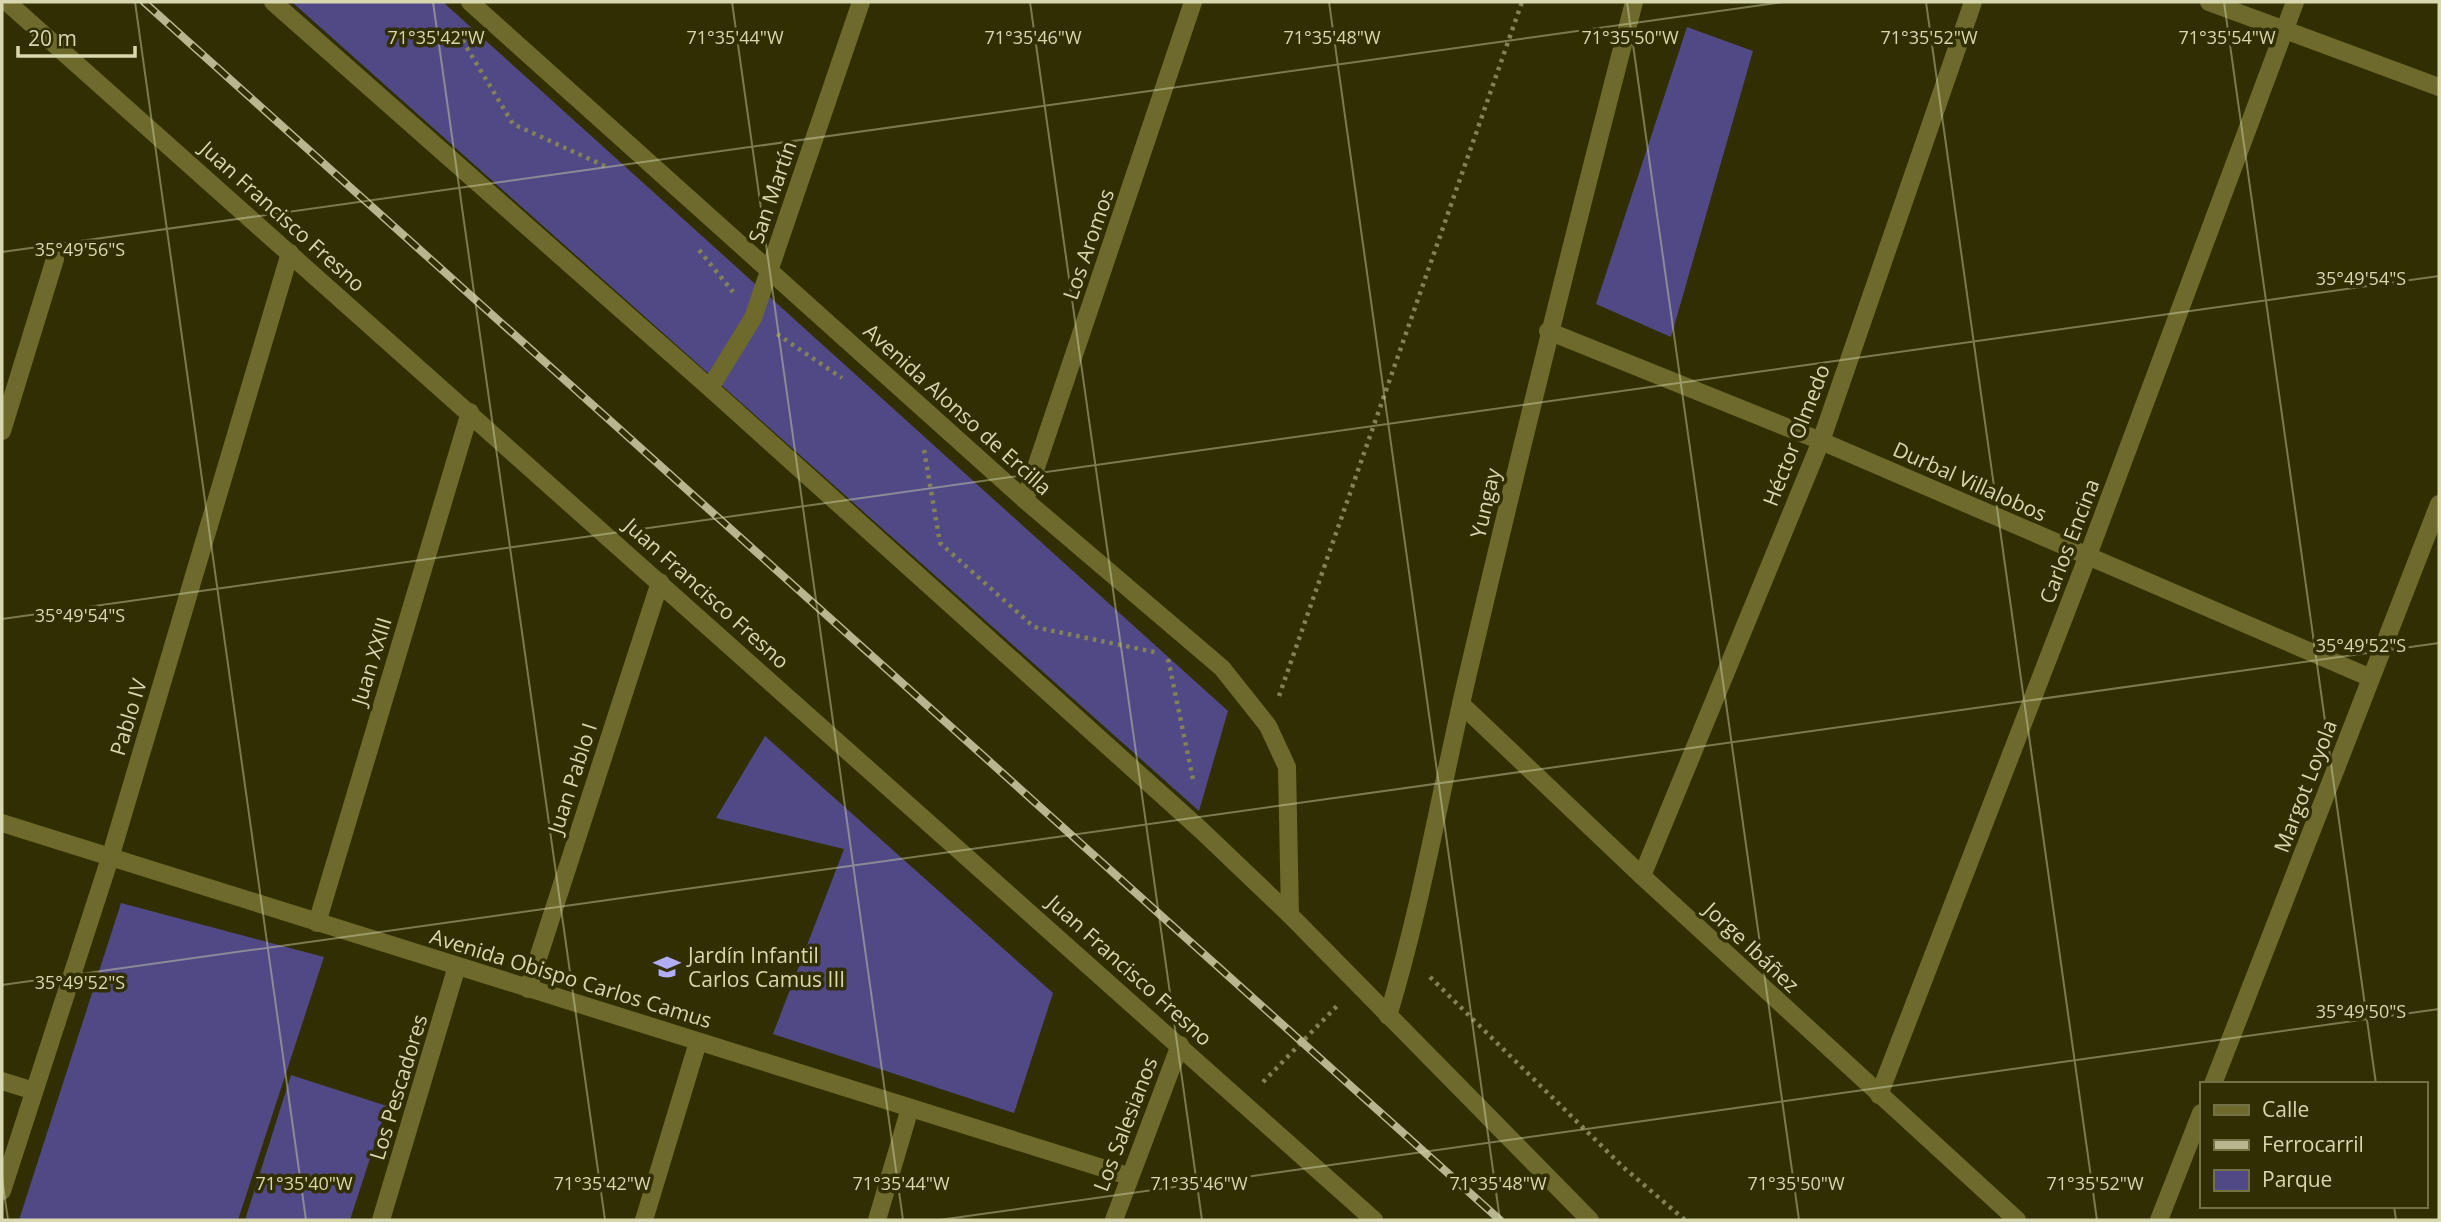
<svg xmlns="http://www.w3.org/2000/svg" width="2441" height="1222" font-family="'Open Sans',sans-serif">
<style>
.green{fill:#504985}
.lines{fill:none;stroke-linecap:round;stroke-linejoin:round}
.path{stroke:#828157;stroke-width:4.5;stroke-dasharray:3.5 5;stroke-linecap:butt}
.minor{stroke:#6d6a2c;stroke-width:18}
.rail-casing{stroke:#b7b68e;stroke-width:8}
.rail{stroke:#312f01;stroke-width:5;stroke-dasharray:16;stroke-linecap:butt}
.ticks{fill:none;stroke:#d7d7b0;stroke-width:2;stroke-opacity:0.45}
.labels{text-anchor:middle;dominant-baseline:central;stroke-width:7;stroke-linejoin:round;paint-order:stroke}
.street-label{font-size:21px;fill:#d7d7b0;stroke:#312f01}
.poi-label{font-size:21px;fill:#d7d7b0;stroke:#312f01;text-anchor:start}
.ticks-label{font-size:18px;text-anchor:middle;fill:#d7d7b0;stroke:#312f01;stroke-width:7;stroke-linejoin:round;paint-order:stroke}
</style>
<rect width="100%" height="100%" fill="#312f01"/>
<!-- green -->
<g class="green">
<path d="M292,2H443L1228,711L1199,811Z"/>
<path d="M1687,27L1753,51L1671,337L1596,304Z"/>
<path d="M765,736L1053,993L1014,1113L773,1034L844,849L716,818Z"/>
<path d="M121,903L324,957L238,1220H19Z"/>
<path d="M291,1075L387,1106L350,1220H245Z"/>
</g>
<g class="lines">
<!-- path -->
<g class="path">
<path d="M458,33L513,124L609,168"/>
<path d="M699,250L733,292"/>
<path d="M777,334L842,378"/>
<path d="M924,450L940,543L1034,627L1159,653"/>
<path d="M1168,659L1194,784"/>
<path d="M1279,696L1522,2"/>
<path d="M1430,977L1623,1167L1685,1220"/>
<path d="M1263,1082L1337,1006"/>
</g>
<!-- minor -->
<g class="minor">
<path d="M7,2L1374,1220"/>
<path d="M273,2L710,388L1201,830L1290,915L1590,1220"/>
<path d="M470,2L1025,500L1222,668L1268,726L1287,767L1290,915"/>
<path d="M2209,2L2439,87"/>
<path d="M1548,331L1821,441L2371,678"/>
<path d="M710,388L753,318L861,2"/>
<path d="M2,431L55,259"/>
<path d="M1025,500L1193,2"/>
<path d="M1461,704L1642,876L2017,1220"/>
<path d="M2,823L1128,1176"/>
<path d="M1642,876L1821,441L1973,2"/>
<path d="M317,923L470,412"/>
<path d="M528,989L660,582"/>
<path d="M1388,1016C1423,901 1442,782 1470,665C1522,443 1577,222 1634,2"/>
<path d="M2,1081L34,1091"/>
<path d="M2213,1084L2439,504"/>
<path d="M1879,1095L2087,558L2295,2"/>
<path d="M2,1191L110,858L290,253"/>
<path d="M381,1220L457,966"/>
<path d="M644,1220L698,1042"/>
<path d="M877,1220L910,1108"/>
<path d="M1114,1220L1180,1045"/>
<path d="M2159,1220L2201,1113"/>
</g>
<!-- rail casing -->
<g class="rail-casing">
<path id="rail" d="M144,2L1500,1220"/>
</g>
<!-- rail -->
<use href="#rail" class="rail"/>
</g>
<!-- ticks -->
<path class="ticks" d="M135,2L306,1220M433,2L605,1220M732,2L903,1220M1030,2L1202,1220M1329,2L1500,1220M1627,2L1799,1220M1926,2L2097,1220M2224,2L2376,1084M2,252L1784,2M2,619L2439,276M2,985L2439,643M2,1178L8,1220M2394,1206L2396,1220M939,1220L2439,1009"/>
<!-- icons -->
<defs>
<g id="school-bare" transform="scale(2.1)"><path d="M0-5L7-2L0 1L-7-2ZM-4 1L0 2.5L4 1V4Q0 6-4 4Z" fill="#b2adf9" stroke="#312f01" stroke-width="2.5" paint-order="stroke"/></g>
</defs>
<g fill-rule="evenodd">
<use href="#school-bare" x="667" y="967"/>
</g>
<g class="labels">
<!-- street labels -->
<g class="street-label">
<text transform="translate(772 192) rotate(-71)">San Martín</text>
<text transform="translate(283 216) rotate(42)">Juan Francisco Fresno</text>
<text transform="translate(1088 244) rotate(-71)">Los Aromos</text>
<text transform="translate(958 409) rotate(42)">Avenida Alonso de Ercilla</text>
<text transform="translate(1796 435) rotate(-69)">Héctor Olmedo</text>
<text transform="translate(1970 481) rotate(24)">Durbal Villalobos</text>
<text transform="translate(1485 503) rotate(-77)">Yungay</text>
<text transform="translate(2069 541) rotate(-69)">Carlos Encina</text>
<text transform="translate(707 593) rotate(42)">Juan Francisco Fresno</text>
<text transform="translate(371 661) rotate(-73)">Juan XXIII</text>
<text transform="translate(128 717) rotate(-73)">Pablo IV</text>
<text transform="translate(572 778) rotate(-72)">Juan Pablo I</text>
<text transform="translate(2305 786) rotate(-69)">Margot Loyola</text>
<text transform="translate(1752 947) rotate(43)">Jorge Ibáñez</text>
<text transform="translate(1130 970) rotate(42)">Juan Francisco Fresno</text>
<text transform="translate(571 978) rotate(17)">Avenida Obispo Carlos Camus</text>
<text transform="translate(398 1087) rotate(-73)">Los Pescadores</text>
<text transform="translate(1125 1124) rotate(-69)">Los Salesianos</text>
</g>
<!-- poi labels -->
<g class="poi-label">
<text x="688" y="955">Jardín Infantil<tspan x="688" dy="24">Carlos Camus III</tspan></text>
</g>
</g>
<g class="ticks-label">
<text x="436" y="44">71°35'42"W</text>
<text x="735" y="44">71°35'44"W</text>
<text x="1033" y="44">71°35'46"W</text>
<text x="1332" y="44">71°35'48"W</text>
<text x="1630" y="44">71°35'50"W</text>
<text x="1929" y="44">71°35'52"W</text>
<text x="2227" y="44">71°35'54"W</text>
<text x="80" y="256">35°49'56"S</text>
<text x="2361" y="285">35°49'54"S</text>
<text x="80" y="622">35°49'54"S</text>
<text x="2361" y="652">35°49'52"S</text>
<text x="80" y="989">35°49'52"S</text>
<text x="2361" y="1018">35°49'50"S</text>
<text x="304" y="1190">71°35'40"W</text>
<text x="602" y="1190">71°35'42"W</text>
<text x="901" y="1190">71°35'44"W</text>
<text x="1199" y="1190">71°35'46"W</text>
<text x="1498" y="1190">71°35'48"W</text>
<text x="1796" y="1190">71°35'50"W</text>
<text x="2095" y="1190">71°35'52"W</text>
</g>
<!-- border -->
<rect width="2441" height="1222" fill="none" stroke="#d7d7b0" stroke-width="7"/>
<!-- legend -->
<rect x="2200" y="1082" width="228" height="126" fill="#312f01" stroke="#737247" stroke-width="2"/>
<rect x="2214" y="1105" width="35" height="10" fill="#6d6a2c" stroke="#737247" stroke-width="2"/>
<text x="2262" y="1117" font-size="21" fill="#d7d7b0">Calle</text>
<rect x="2214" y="1140" width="35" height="10" fill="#b7b68e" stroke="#737247" stroke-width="2"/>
<text x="2262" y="1152" font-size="21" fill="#d7d7b0">Ferrocarril</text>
<rect x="2214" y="1170" width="35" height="21" fill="#504985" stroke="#737247" stroke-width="2"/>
<text x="2262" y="1187" font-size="21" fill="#d7d7b0">Parque</text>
<!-- scale -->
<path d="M18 46v10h117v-10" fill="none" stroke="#d7d7b0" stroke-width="3.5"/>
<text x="28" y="46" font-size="21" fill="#d7d7b0" stroke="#312f01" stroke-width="5" paint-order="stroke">20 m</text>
</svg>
